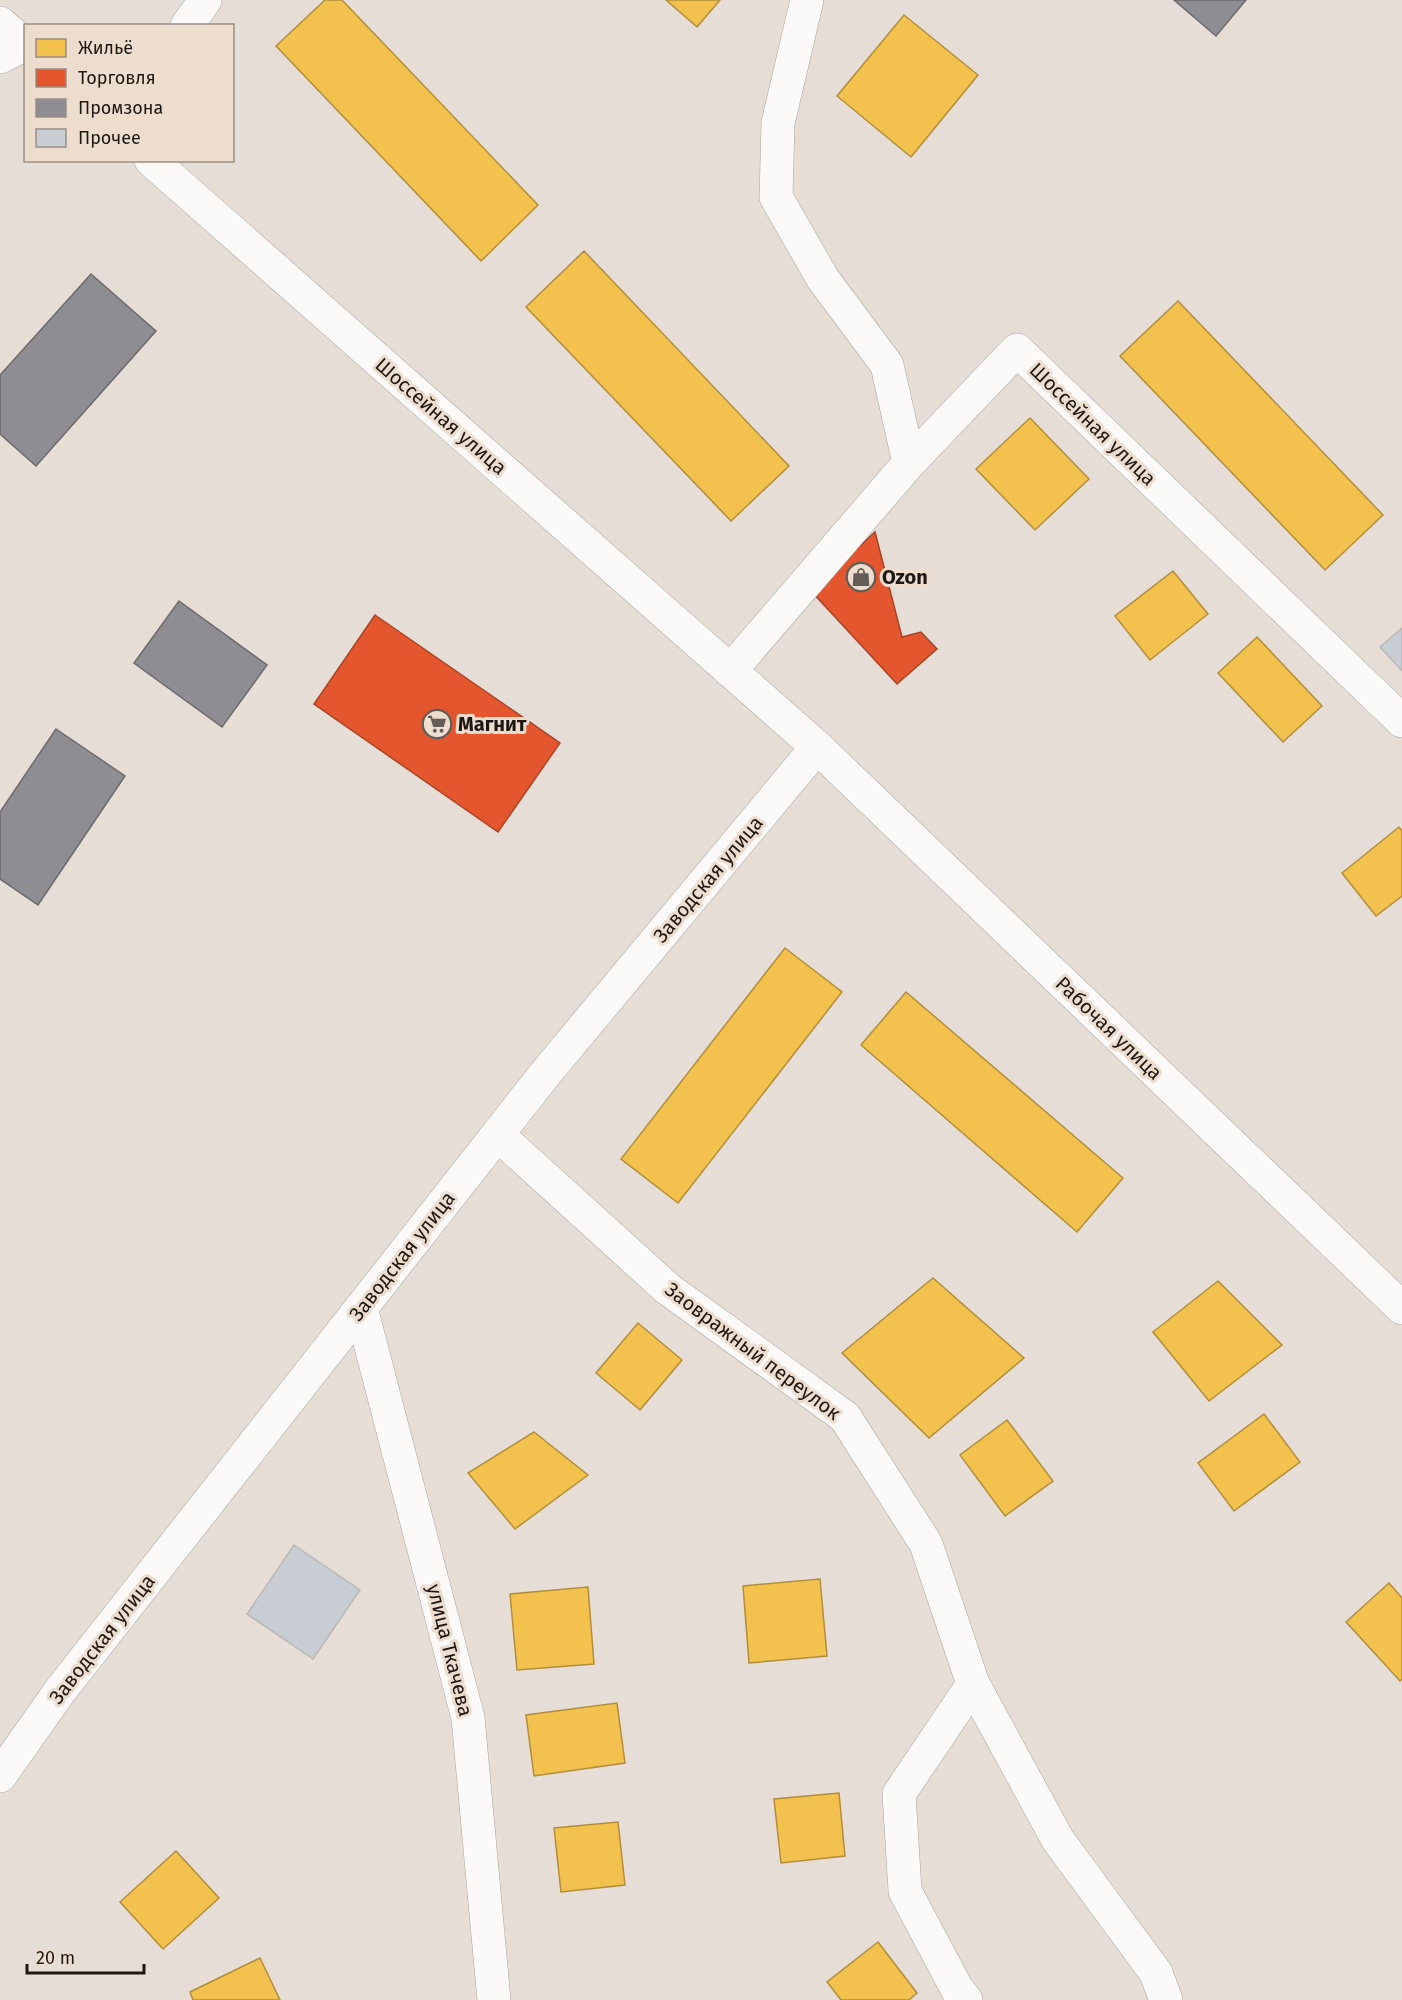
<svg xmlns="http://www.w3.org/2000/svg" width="1402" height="2000" font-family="'Fira Sans',sans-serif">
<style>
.homes{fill:#f2c14e;stroke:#b28e3c;stroke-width:1.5}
.shops{fill:#e4572e;stroke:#a94426;stroke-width:1.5}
.industry{fill:#8d8d92;stroke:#6c6a6c;stroke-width:1.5}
.building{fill:#c8cdd4;stroke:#b9b8b7;stroke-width:1.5}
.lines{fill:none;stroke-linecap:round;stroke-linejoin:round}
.minor-casing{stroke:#aca5a0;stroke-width:34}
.secondary-casing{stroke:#aca5a0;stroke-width:34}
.minor{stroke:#fbfaf9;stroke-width:33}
.secondary{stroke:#fbfaf9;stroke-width:33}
.labels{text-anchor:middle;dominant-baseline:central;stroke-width:6;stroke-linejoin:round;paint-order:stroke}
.street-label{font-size:20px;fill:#1e1813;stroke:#edddcf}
.poi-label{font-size:20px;font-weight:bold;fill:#1e1813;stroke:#edddcf;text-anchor:start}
</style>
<rect width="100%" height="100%" fill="#e6ded6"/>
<!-- homes -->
<g class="homes">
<path d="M325,0H342L538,205L481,261L276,46Z"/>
<path d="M666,0H720L697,27Z"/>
<path d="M904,15L978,75L911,157L837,96Z"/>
<path d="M584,251L789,466L731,521L526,307Z"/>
<path d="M1178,301L1383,515L1325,570L1120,356Z"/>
<path d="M1030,418L1089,479L1035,530L976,469Z"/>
<path d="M1173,571L1208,614L1150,660L1115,616Z"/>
<path d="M1257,637L1322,706L1283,742L1218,673Z"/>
<path d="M1399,827L1402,831V896L1376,916L1342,873Z"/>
<path d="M785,948L842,992L678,1203L621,1159Z"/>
<path d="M906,992L1123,1178L1077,1232L861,1045Z"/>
<path d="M933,1278L1024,1358L929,1438L842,1353Z"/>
<path d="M1218,1281L1282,1345L1209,1401L1153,1332Z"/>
<path d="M638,1323L682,1360L640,1410L596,1373Z"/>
<path d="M1264,1414L1300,1462L1234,1511L1198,1463Z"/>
<path d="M1007,1420L1053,1481L1005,1516L960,1455Z"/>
<path d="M534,1432L588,1475L515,1529L468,1473Z"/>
<path d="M820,1579L827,1656L749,1663L743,1586Z"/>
<path d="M1389,1583L1402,1598V1679L1400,1681L1346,1622Z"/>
<path d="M588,1587L594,1664L517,1670L510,1594Z"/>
<path d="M617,1703L625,1763L534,1776L526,1715Z"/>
<path d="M839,1793L845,1856L781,1863L774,1799Z"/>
<path d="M618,1822L625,1885L561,1892L554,1828Z"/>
<path d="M176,1851L219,1898L163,1949L120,1902Z"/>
<path d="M878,1942L917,1993L909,2000H841L827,1982Z"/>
<path d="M260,1958L280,2000H193L190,1992Z"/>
</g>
<!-- shops -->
<g class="shops">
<path d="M875,532L902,637L921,632L937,649L897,684L811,591Z"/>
<path d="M375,615L560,743L498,832L314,704Z"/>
</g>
<!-- industry -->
<g class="industry">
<path d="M1174,0H1246L1216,36Z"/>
<path d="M91,274L156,331L36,466L0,434V375Z"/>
<path d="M179,601L267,665L222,727L134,663Z"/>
<path d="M56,729L125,776L38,905L0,879V812Z"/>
</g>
<!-- building -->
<g class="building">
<path d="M1402,628V671L1380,647Z"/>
<path d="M294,1545L360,1590L313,1659L247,1614Z"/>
</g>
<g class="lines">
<!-- minor casing -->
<g class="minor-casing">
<g id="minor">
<path d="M807,0L778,123L776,197L823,279L887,365L909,463"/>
<path d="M187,26L205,0"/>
<path d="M0,57L24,45"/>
<path d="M730,671L909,463L1017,350L1402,721"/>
<path d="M498,1135L668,1289L845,1417L926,1544L973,1684L899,1794L905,1891L957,1989L966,2000"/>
<path d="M361,1308L468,1718L494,2000"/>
<path d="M973,1684L1058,1840L1156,1973L1166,2000"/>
<path d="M0,1776L60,1691L545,1074L817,747"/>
</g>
</g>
<!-- secondary casing -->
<g class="secondary-casing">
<g id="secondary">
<path d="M0,23L26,46"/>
<path d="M151,160L817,747L1402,1308"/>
</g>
</g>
<!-- minor -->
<use href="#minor" class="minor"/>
<!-- secondary -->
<use href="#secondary" class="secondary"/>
</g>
<!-- icons -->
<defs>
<g id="shop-ring" transform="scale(1.5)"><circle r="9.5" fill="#edddcf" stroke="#645d57" stroke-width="1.5"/><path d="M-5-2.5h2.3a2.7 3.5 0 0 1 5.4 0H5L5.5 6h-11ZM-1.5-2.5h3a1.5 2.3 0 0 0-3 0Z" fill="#645d57"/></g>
<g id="supermarket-ring" transform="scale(1.5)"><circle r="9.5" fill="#edddcf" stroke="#645d57" stroke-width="1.5"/><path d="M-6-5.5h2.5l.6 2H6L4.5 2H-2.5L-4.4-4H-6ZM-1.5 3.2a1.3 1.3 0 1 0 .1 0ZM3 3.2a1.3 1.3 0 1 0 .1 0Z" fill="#645d57"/></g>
</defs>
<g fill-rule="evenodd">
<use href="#shop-ring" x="861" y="577"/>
<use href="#supermarket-ring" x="437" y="724"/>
</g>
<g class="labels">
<!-- street labels -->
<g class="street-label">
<text transform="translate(441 416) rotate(41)">Шоссейная улица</text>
<text transform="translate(1093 424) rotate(44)">Шоссейная улица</text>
<text transform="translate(708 879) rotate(-50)">Заводская улица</text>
<text transform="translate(1109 1028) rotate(44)">Рабочая улица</text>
<text transform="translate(402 1256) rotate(-52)">Заводская улица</text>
<text transform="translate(753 1351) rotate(37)">Заовражный переулок</text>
<text transform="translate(102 1639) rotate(-52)">Заводская улица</text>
<text transform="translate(450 1650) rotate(76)">улица Ткачева</text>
</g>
<!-- poi labels -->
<g class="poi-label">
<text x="882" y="577">Ozon</text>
<text x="458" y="724">Магнит</text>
</g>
</g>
<!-- legend -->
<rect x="24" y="24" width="210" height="138" fill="#edddcf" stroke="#9a8e84" stroke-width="1.5"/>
<rect x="36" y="39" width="30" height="18" fill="#f2c14e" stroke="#9a8e84" stroke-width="1.5"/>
<text x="78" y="54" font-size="18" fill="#1e1813">Жильё</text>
<rect x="36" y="69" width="30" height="18" fill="#e4572e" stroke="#9a8e84" stroke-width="1.5"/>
<text x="78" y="84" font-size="18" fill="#1e1813">Торговля</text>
<rect x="36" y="99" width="30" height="18" fill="#8d8d92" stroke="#9a8e84" stroke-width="1.5"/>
<text x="78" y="114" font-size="18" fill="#1e1813">Промзона</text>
<rect x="36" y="129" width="30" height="18" fill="#c8cdd4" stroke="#9a8e84" stroke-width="1.5"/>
<text x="78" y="144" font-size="18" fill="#1e1813">Прочее</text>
<!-- scale -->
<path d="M27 1964v9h117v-9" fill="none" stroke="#1e1813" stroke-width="3"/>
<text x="36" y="1964" font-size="18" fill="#1e1813" stroke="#edddcf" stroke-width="4.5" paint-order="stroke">20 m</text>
</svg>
